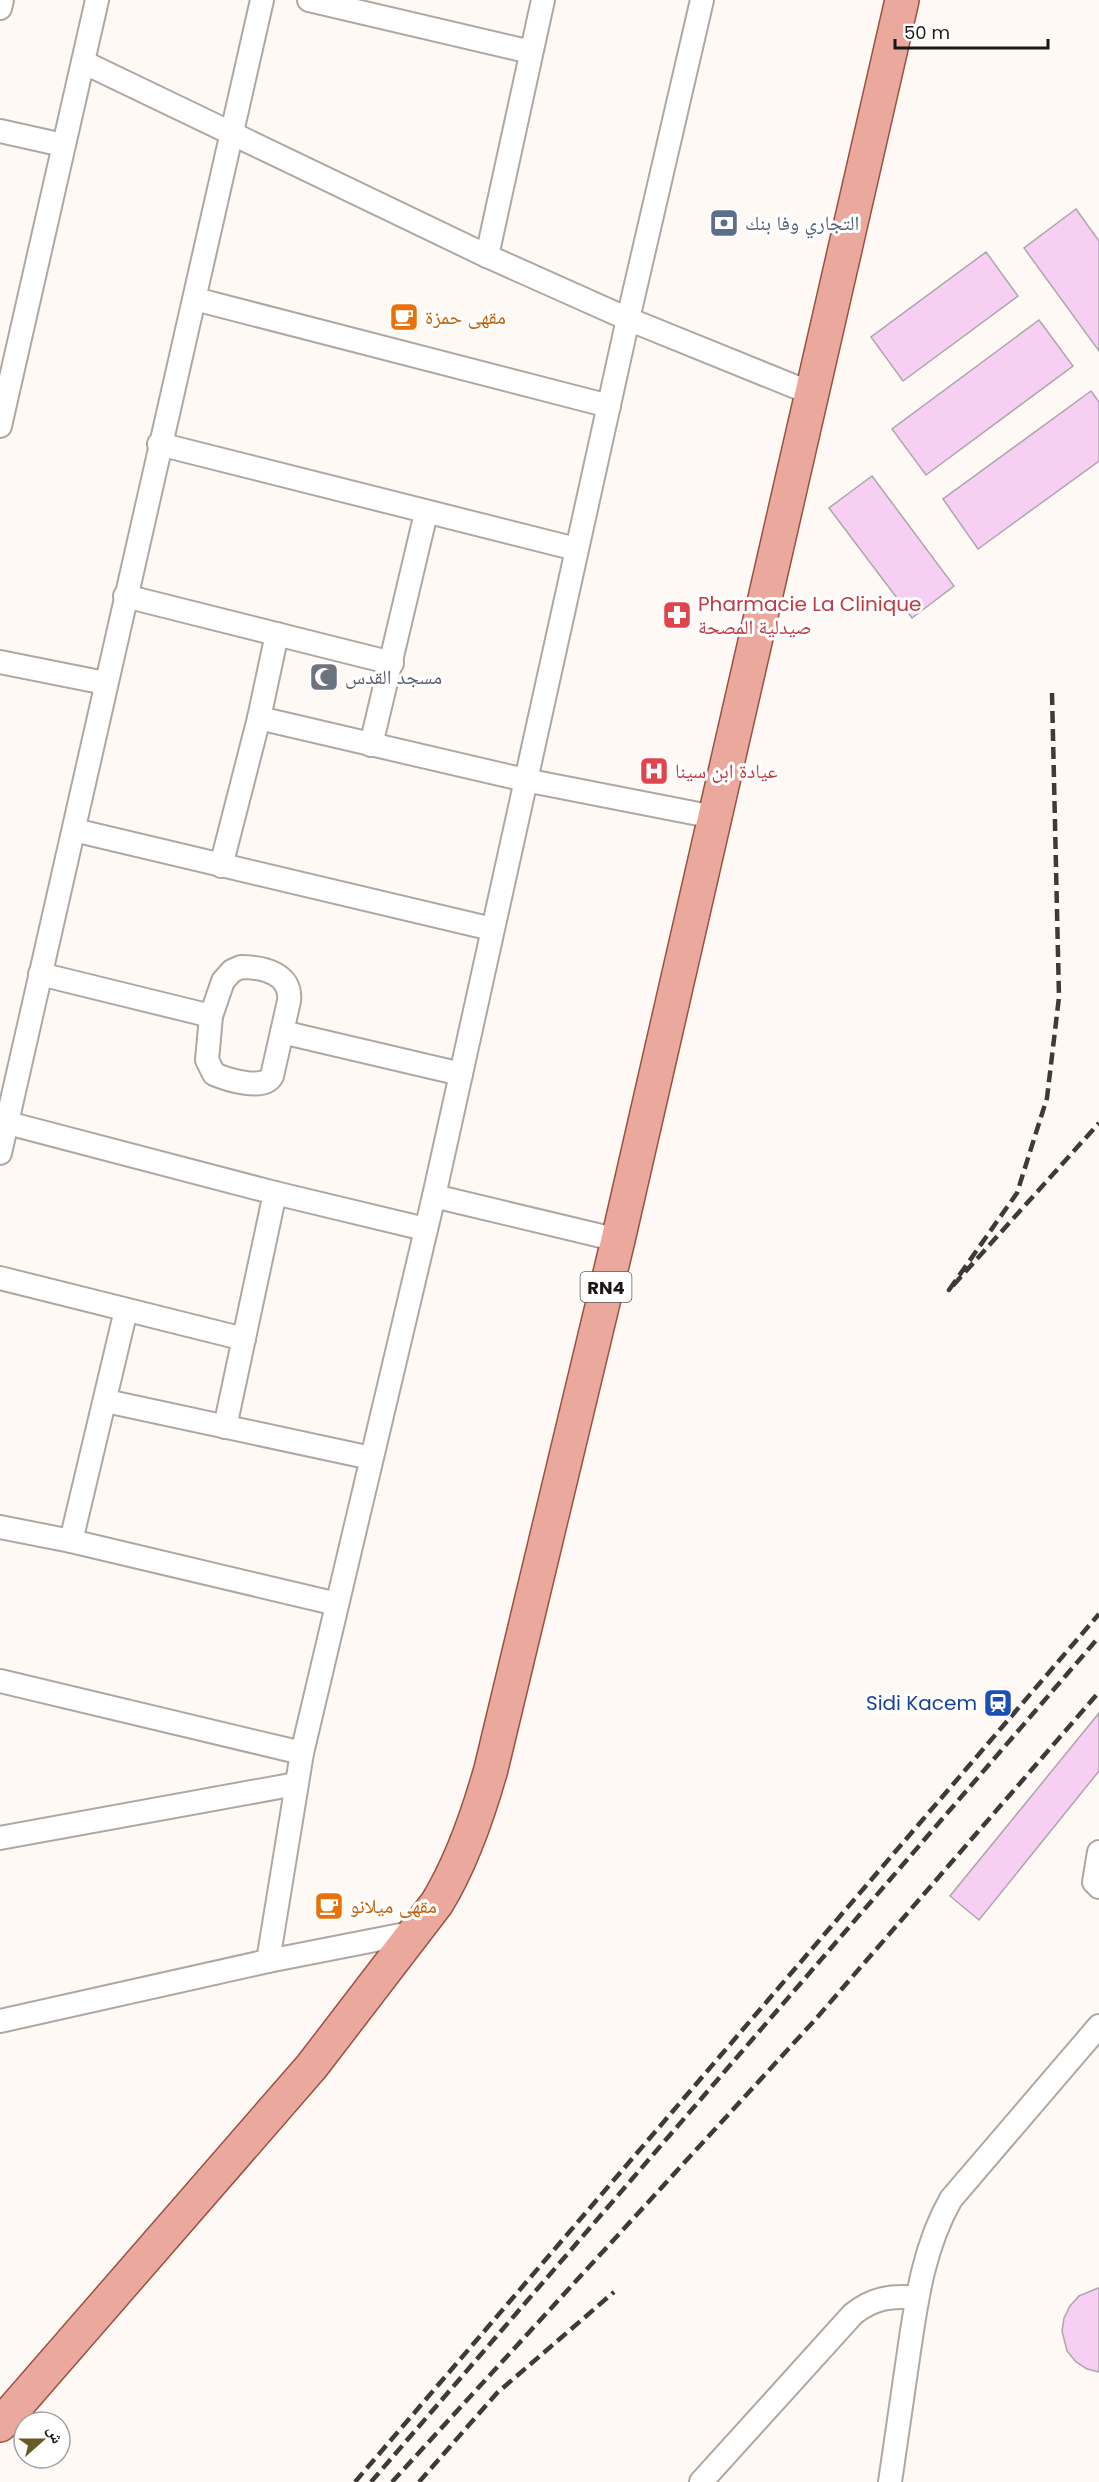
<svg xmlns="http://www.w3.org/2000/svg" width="1099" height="2482" font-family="Poppins,'Noto Naskh Arabic',sans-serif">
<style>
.building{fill:#f7cff2;stroke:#ada6ac;stroke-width:1.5}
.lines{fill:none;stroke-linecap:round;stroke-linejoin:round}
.minor-casing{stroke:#b0a7a2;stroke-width:26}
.primary-casing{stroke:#995143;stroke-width:36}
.minor{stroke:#fff;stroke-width:22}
.primary{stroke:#eba99d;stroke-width:33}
.rail{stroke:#3f3a39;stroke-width:4.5;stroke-dasharray:12 6;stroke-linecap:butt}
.labels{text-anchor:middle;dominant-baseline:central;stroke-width:6;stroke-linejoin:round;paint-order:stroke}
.shield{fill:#fff;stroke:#5f5d5c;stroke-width:1.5}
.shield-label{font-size:18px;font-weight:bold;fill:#1b1716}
.service-label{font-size:20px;fill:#4e5e75;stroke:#fff;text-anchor:start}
.food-label{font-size:20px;fill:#c56008;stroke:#fff;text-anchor:start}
.health-label{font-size:20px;fill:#be3a42;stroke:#fff;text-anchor:start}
.worship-label{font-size:20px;fill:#5b616d;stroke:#fff;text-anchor:start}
.transit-label{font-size:20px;fill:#164399;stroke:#fff;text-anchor:end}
</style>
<rect width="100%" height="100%" fill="#fff9f6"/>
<!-- building -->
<g class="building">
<path d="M1076,209L1099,241V351L1024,248Z"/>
<path d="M986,252L1018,296L903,381L871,337Z"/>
<path d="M1039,320L1073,366L926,475L892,429Z"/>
<path d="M1091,391L1099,402V461L978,549L943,499Z"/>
<path d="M872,476L954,586L912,618L829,508Z"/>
<path d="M1099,1713V1771L979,1920L950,1896Z"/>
<path d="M1098,2288H1099V2372L1087,2369L1076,2362L1067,2351L1062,2331L1064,2318L1070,2306L1079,2296Z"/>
</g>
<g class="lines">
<!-- minor casing -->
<g class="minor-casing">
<g id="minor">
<path d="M309,0L531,52"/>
<path d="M0,8L2,0"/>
<path d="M83,62L487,256L628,319L813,394"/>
<path d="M0,131L63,145"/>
<path d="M487,256L543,0"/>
<path d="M195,299L609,406"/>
<path d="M0,426L97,0"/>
<path d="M159,444L576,549"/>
<path d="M125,596L392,663"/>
<path d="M0,662L105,683"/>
<path d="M259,718L277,634"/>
<path d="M371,745L426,513"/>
<path d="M74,830L492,929"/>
<path d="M221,866L259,718L525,780L714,817"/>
<path d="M241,967C264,967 292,974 289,1001L272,1076C264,1091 228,1080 214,1074L207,1060L211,1016L223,981L232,971Z"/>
<path d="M40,974L211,1016"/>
<path d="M282,1032L461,1074"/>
<path d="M0,1121L275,1193L425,1229"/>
<path d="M0,1153L262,0"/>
<path d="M434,1196L618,1240"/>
<path d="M0,1278L244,1339"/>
<path d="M106,1401L371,1458"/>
<path d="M225,1427L275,1193"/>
<path d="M0,1527L71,1541L337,1604"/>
<path d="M71,1541L126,1310"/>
<path d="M0,1681L302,1753"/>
<path d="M0,1838L296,1784"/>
<path d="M1099,1852L1094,1882L1099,1887"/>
<path d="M268,1961L302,1753L434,1196L628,319L702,0"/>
<path d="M0,2021L268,1961L416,1932"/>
<path d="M701,2482L853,2314C873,2298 892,2295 917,2298"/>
<path d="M890,2482C896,2441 902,2400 908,2358C916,2303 923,2248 951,2199L1099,2026"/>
</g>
</g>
<!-- primary casing -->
<g class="primary-casing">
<path id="primary" d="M0,2425L312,2066L437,1903C462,1862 478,1815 491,1769L618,1240L902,0"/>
</g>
<!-- minor -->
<use href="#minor" class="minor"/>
<!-- primary -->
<use href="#primary" class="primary"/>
<!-- rail -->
<g class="rail">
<path d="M1052,693L1059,997L1047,1098L1017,1193L949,1290L1099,1123"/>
<path d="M355,2482L1099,1614"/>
<path d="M371,2482L1099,1637"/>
<path d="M392,2482L814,2021L1099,1692"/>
<path d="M419,2482L497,2393L614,2292"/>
</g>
</g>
<!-- icons -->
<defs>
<g id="bank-square" transform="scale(1.5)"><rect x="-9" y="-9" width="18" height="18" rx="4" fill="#5c6f8a" stroke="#fff"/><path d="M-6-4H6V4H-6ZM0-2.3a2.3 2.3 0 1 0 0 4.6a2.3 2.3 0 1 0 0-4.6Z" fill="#fff"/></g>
<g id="cafe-square" transform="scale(1.5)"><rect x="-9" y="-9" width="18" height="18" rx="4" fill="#e8710a" stroke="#fff"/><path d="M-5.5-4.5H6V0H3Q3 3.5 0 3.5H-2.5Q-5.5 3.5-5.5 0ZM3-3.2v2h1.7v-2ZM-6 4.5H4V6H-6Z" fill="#fff"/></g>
<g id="pharmacy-square" transform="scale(1.5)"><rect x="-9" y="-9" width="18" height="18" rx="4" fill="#e0444e" stroke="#fff"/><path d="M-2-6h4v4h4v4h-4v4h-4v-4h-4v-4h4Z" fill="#fff"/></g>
<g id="mosque-square" transform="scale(1.5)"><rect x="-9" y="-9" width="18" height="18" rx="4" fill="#6b7280" stroke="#fff"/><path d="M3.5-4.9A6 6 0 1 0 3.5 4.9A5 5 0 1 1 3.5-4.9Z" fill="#fff"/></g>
<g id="hospital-square" transform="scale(1.5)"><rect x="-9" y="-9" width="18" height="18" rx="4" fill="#e0444e" stroke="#fff"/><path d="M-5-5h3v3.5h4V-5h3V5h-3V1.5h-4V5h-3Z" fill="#fff"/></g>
<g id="station-square" transform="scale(1.5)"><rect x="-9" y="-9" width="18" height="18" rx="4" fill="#1a4fb4" stroke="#fff"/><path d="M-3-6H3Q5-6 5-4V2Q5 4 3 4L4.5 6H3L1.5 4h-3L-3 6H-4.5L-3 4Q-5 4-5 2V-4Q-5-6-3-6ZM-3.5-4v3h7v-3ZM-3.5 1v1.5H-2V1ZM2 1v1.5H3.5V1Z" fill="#fff"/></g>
</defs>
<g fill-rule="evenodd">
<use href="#bank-square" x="724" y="223"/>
<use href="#cafe-square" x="404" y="317"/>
<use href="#pharmacy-square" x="677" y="615"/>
<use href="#mosque-square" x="324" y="677"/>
<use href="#hospital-square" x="654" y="771"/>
<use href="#station-square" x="998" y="1703"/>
<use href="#cafe-square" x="329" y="1906"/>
</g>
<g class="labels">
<!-- shield labels -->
<rect class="shield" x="580.5" y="1272" width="51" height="30" rx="4.5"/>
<g class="shield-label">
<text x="606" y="1287">RN4</text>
</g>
<!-- service labels -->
<g class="service-label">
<text x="745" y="223">التجاري وفا بنك</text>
</g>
<!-- food labels -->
<g class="food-label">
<text x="425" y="317">مقهى حمزة</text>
<text x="350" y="1906">مقهى ميلانو</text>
</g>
<!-- health labels -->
<g class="health-label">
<text x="698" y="604">Pharmacie La Clinique<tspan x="698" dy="23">صيدلية المصحة</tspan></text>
<text x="675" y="771">عيادة ابن سينا</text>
</g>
<!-- worship labels -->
<g class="worship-label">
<text x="345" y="677">مسجد القدس</text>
</g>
<!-- transit labels -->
<g class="transit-label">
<text x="977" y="1703">Sidi Kacem</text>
</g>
</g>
<!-- north arrow -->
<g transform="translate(42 2440) rotate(69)"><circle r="28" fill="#ffffff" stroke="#a4a2a2" stroke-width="1.5"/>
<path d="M0-4.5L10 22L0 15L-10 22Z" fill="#675b28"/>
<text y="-9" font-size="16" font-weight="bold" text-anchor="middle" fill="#1b1716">ش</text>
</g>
<!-- scale -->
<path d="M895 39v9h153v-9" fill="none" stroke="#1b1716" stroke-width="3"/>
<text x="904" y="39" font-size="18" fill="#1b1716" stroke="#ffffff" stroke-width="4.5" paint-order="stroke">50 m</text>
</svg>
